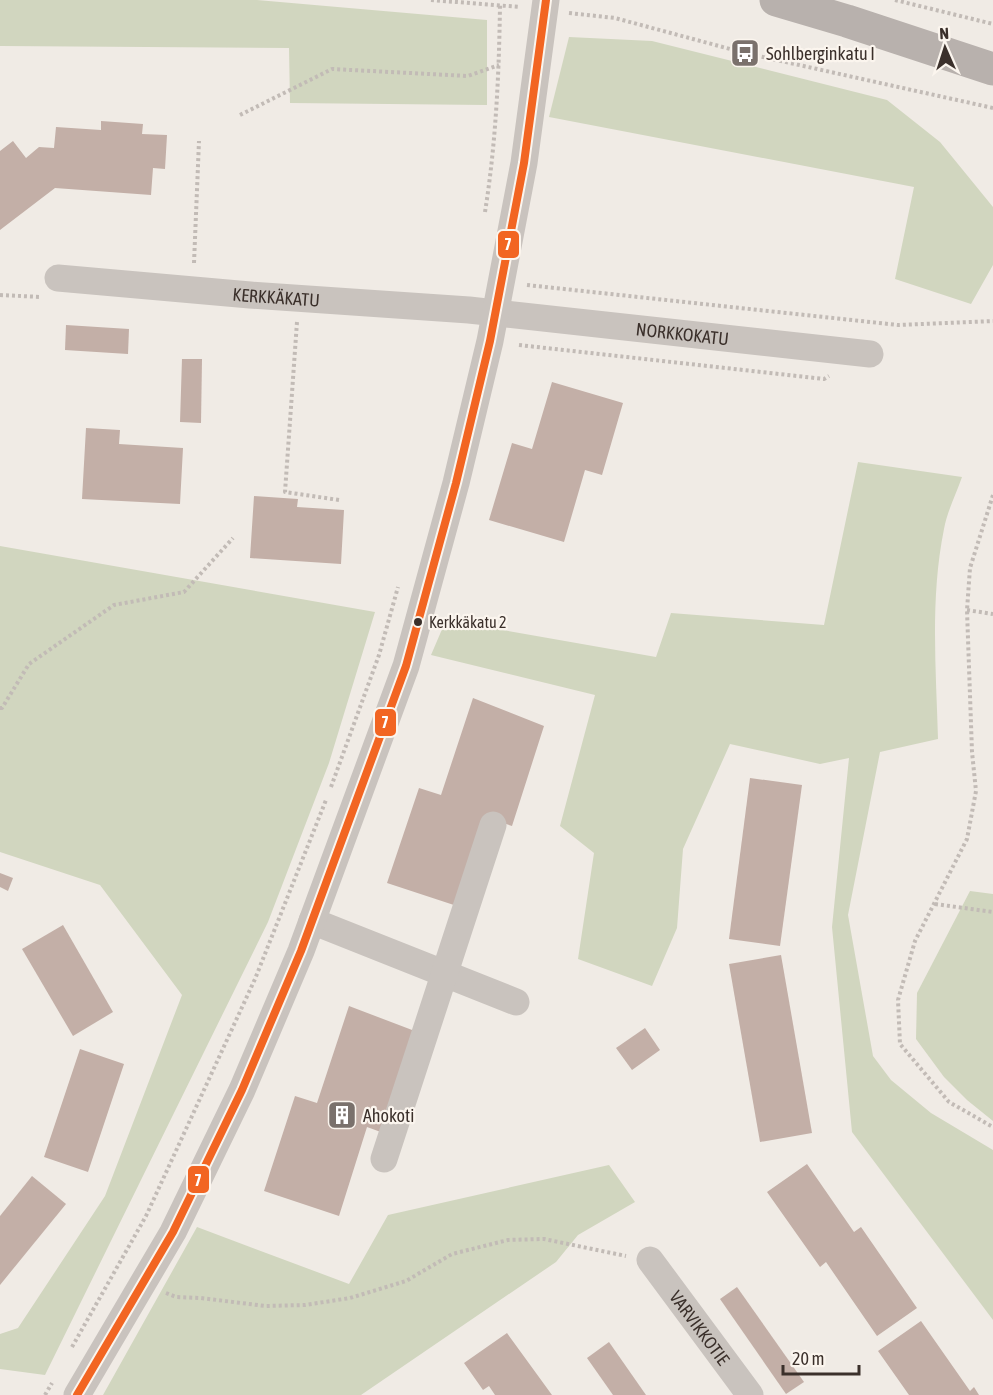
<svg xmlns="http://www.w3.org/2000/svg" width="993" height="1395" font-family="'Asap Condensed',sans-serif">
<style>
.green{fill:#d1d6bf}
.building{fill:#c3afa7}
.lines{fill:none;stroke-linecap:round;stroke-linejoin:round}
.path{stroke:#c2bbb6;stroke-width:4;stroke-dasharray:3 3;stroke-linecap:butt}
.minor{stroke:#c9c3be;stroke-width:27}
.major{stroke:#b8b1ad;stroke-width:33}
.bus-1-casing{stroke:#fbf5ee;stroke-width:12}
.bus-1{stroke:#f26522;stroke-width:8}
.bus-dot{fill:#3b302b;stroke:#fbf5ee;stroke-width:2}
.labels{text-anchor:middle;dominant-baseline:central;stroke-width:4.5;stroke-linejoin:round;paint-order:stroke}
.bus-label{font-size:16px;fill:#3b302b;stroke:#fbf5ee;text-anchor:start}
.poi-label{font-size:18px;fill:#3b302b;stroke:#fbf5ee;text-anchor:start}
.street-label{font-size:18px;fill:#3b302b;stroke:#fbf5ee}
.line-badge{stroke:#fbf5ee;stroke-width:2}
.badge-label{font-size:16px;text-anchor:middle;font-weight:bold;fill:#fff}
</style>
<rect width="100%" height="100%" fill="#f0ebe5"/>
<!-- green -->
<g class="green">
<path d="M0,0H257L487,20V105L290,103L289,48L0,46Z"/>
<path d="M569,37L652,41L887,100L940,142L993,207V265L971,304L895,279L914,187L549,117Z"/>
<path d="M858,462L962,477C956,494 947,512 944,529C930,598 936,669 938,739L880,752L848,915L873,1056L891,1080L931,1113L993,1150V1320L852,1132L832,927L849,758L820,764L730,744L683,849L677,928L652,986L578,959L594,853L560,826L595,695L431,655L446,620L656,657L671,613L824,625Z"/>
<path d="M0,546L375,612L329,763L268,922L45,1375L0,1369V1334L18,1328L105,1196L182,995L100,885L0,852Z"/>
<path d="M970,891L993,894V1121L967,1100L944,1077L916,1039L917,993Z"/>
<path d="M609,1165L635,1202L578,1235L556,1262L361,1395H103L197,1227L349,1284L388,1215Z"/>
</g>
<!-- building -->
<g class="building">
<path d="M101,121L143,124L142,134L167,135L165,169L153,168L151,195L55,188L0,230V151L13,141L26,158L39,147L54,148L56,127L101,130Z"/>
<path d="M66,325L129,329L128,354L65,350Z"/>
<path d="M182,359H202L201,423L180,422Z"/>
<path d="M552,382L623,403L602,475L585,470L564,542L489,520L512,443L532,449Z"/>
<path d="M86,428L120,430L119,444L183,448L180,504L82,499Z"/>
<path d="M254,496L298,499L297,507L344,510L341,564L250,558Z"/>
<path d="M473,698L544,726L512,826L491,819L463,908L387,883L419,788L441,795Z"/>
<path d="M750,778L802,785L780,946L729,939Z"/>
<path d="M0,873L13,878L8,891L0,887Z"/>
<path d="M63,925L113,1012L73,1036L22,949Z"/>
<path d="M781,955L812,1133L760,1142L729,964Z"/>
<path d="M349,1006L420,1033L389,1135L367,1127L339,1216L264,1191L295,1096L317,1103Z"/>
<path d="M645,1028L660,1050L632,1070L616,1048Z"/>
<path d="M80,1049L124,1064L88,1172L44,1157Z"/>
<path d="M807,1164L854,1232L861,1227L917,1308L877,1336L826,1262L820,1267L767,1192Z"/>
<path d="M32,1176L66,1204L0,1285V1216Z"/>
<path d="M737,1287L804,1382L786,1394L720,1299Z"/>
<path d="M921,1321L970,1391L974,1387L979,1395H909L878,1351Z"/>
<path d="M507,1333L552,1395H495L489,1386L483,1390L464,1363Z"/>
<path d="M609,1342L646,1395H613L587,1358Z"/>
</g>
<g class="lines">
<!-- path -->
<g class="path">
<path d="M431,0L520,7"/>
<path d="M895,0L993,24"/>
<path d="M569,13L615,18L745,53L993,108"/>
<path d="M240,115L332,69L468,76L499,65"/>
<path d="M485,212C496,143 499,74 500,5"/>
<path d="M194,263L199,141"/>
<path d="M527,285L898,325L993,321"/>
<path d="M0,295L41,297"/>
<path d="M297,322L285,492L339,500"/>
<path d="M519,345L824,379L829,376"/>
<path d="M993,495L970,568L967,610L972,752L976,791L967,839L915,941L898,1000L900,1044L949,1102L993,1127"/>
<path d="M967,610L993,614"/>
<path d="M0,708H2L29,664L114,605L184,592L233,538"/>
<path d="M331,787L379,655L398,587"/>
<path d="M935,904L993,912"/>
<path d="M166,1293L176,1297L201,1298L265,1306L305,1305L350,1298L406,1281L452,1254L508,1240L544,1239L626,1256"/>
<path d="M72,1347L146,1216L255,979L326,800"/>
<path d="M45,1395L52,1383"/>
</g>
<!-- minor -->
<g class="minor">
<path id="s1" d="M58,278L250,295L469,310L870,354"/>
<path d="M312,921L516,1002"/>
<path d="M384,1159L493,825"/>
<path id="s2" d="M650,1260L750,1395"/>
<path d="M77,1395L173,1232L242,1090L301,951L406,666L456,483L490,341L524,163L546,0"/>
</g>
<!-- major -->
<path class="major" d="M776,0L847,21L993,69"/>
<!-- bus-1 casing -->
<g class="bus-1-casing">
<path id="bus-1" d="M77,1395L173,1232L242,1090L301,951L406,666L456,483L490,341L524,163L546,0"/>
</g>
<!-- bus-1 -->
<use href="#bus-1" class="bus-1"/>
</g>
<!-- icons -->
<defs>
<g id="bus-square" transform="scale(1.5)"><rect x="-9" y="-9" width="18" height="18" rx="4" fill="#7a716c" stroke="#fbf5ee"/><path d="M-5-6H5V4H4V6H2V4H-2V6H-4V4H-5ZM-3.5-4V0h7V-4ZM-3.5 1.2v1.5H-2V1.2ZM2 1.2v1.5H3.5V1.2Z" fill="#fff"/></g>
<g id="building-square" transform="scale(1.5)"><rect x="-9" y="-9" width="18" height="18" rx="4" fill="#7a716c" stroke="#fbf5ee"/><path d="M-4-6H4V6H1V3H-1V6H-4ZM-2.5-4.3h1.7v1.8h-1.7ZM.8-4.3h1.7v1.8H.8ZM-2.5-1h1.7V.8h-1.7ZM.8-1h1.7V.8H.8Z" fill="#fff"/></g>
</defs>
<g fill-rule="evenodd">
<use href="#bus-square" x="745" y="53"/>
<use href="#building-square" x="342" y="1115"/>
</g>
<!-- markers -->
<circle class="bus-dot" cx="418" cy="622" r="5"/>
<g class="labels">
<!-- bus labels -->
<g class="bus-label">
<text x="429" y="622">Kerkkäkatu 2</text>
</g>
<!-- poi labels -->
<g class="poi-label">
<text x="766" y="53">Sohlberginkatu I</text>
<text x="363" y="1115">Ahokoti</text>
</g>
<!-- street labels -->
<g class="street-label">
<text stroke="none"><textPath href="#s1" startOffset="219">KERKKÄKATU</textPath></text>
<text stroke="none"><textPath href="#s1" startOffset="627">NORKKOKATU</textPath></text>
<text stroke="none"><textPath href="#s2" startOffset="84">VARVIKKOTIE</textPath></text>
</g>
</g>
<g class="line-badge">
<rect x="497" y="230" width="23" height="29" rx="6" fill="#f26522"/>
<rect x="374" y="708" width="23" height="29" rx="6" fill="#f26522"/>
<rect x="187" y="1165" width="23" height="29" rx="6" fill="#f26522"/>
</g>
<g class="badge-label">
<text x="508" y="250">7</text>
<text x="385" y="728">7</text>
<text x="198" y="1186">7</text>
</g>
<!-- north arrow -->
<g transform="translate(945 48) rotate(357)" stroke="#fbf5ee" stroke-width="4.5" paint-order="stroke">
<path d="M0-4.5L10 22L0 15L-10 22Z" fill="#3b302b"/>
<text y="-9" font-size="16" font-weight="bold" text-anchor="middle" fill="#3b302b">N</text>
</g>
<!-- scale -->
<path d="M783 1365v9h76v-9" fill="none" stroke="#3b302b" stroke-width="3"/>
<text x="792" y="1365" font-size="18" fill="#3b302b" stroke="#fbf5ee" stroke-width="4.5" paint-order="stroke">20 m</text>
</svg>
